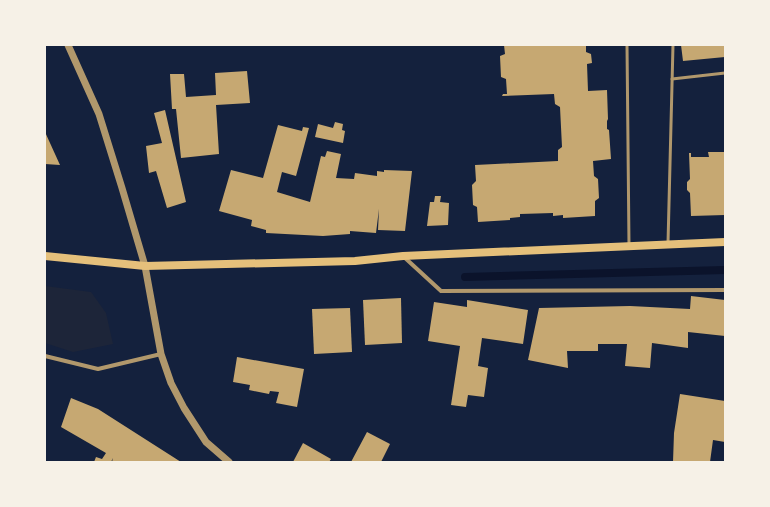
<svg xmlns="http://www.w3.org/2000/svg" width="770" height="507" font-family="'Space Grotesk',sans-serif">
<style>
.green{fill:#1d2539}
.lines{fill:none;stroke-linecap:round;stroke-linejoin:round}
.stream{stroke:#0b132b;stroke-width:8}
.building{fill:#c6a872}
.service{stroke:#b1986c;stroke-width:3}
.minor{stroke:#b1986c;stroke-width:4}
.tertiary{stroke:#b1986c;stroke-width:7}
.secondary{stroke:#e5c07b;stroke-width:8}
</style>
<rect width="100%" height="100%" fill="#14213d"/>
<!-- green -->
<path class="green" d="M45,286L91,292L106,313L113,344L73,352L45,343Z"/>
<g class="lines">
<!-- stream -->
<path class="stream" d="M465,277L725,270"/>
</g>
<!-- building -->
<g class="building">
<path d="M504,45H586V52L591,54L592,63L587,64L588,91L607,90L608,119L607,121V129L609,130L611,159L593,161L594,176L598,179L599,198L595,201V216L563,218V215L553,216V213L520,214V217L510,218V220L478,222L477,207L473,205L472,185L476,181L475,165L558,161V150L562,147L560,107L555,104L554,94L502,96L503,94H507L506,79L501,77L500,56L505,54Z"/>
<path d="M681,45H725V57L683,61Z"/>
<path d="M247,71L250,103L216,105L219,154L181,158L176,109H172L170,74H184L186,97L216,95L215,73Z"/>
<path d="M165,110L186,202L167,208L156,171L149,173L146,146L162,143L154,113Z"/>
<path d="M335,122L343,124L342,130L345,131L343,143L315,137L318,124L333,128Z"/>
<path d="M278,125L302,131L303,127L309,128L296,176L282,172L277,192L310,202L321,156L325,157L327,151L341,154L336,178L354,179L355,173L377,176V171L384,172V170L412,171L405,231L378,230L379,209L376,233L350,231V234L323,236L266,233V230L251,226L252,220L219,211L231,170L263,178Z"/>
<path d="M45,132L60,165L45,164Z"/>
<path d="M708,152H725V215L691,216L690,193L687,190V182L690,179L689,153H691V157H709Z"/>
<path d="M435,196H441L440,202L449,203L448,225L427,226L430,202H434Z"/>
<path d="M691,296L725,300V336L688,332V348L652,343L650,368L625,366L627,344H598V351H567L568,368L528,360L539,308L630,306L690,309Z"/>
<path d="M401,298L402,343L365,345L363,300Z"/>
<path d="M467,300L528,310L523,344L482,338L478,366L488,368L484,397L468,395L466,407L451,405L460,346L428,341L434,302L467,307Z"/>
<path d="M350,308L352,352L314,354L312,309Z"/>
<path d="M237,357L304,369L297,407L276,403L279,392L270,391L269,394L249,390L250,385L233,382Z"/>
<path d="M680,394L725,401V442L713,440L710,462H673L674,433Z"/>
<path d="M71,398L98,409L181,462H112L113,458L111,462H94L96,457L102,459L106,453L61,427Z"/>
<path d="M367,432L390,444L381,462H351Z"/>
<path d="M303,443L331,459L329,462H293Z"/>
</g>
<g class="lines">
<!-- service -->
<g class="service">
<path d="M627,45L629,245"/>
<path d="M672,79L725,73"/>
<path d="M668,243L673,45"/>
</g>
<!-- minor -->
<g class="minor">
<path d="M404,257L441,291L725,290"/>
<path d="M45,356L98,369L161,354"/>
</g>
<!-- tertiary -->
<path class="tertiary" d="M68,45L99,114L122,188L145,266L161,354L171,383L184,408L206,442L229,462"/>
<!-- secondary -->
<path class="secondary" d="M45,256L145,266L355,261L403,256L725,242"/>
</g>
<!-- border -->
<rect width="770" height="507" fill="none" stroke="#f6f1e7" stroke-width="92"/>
</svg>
